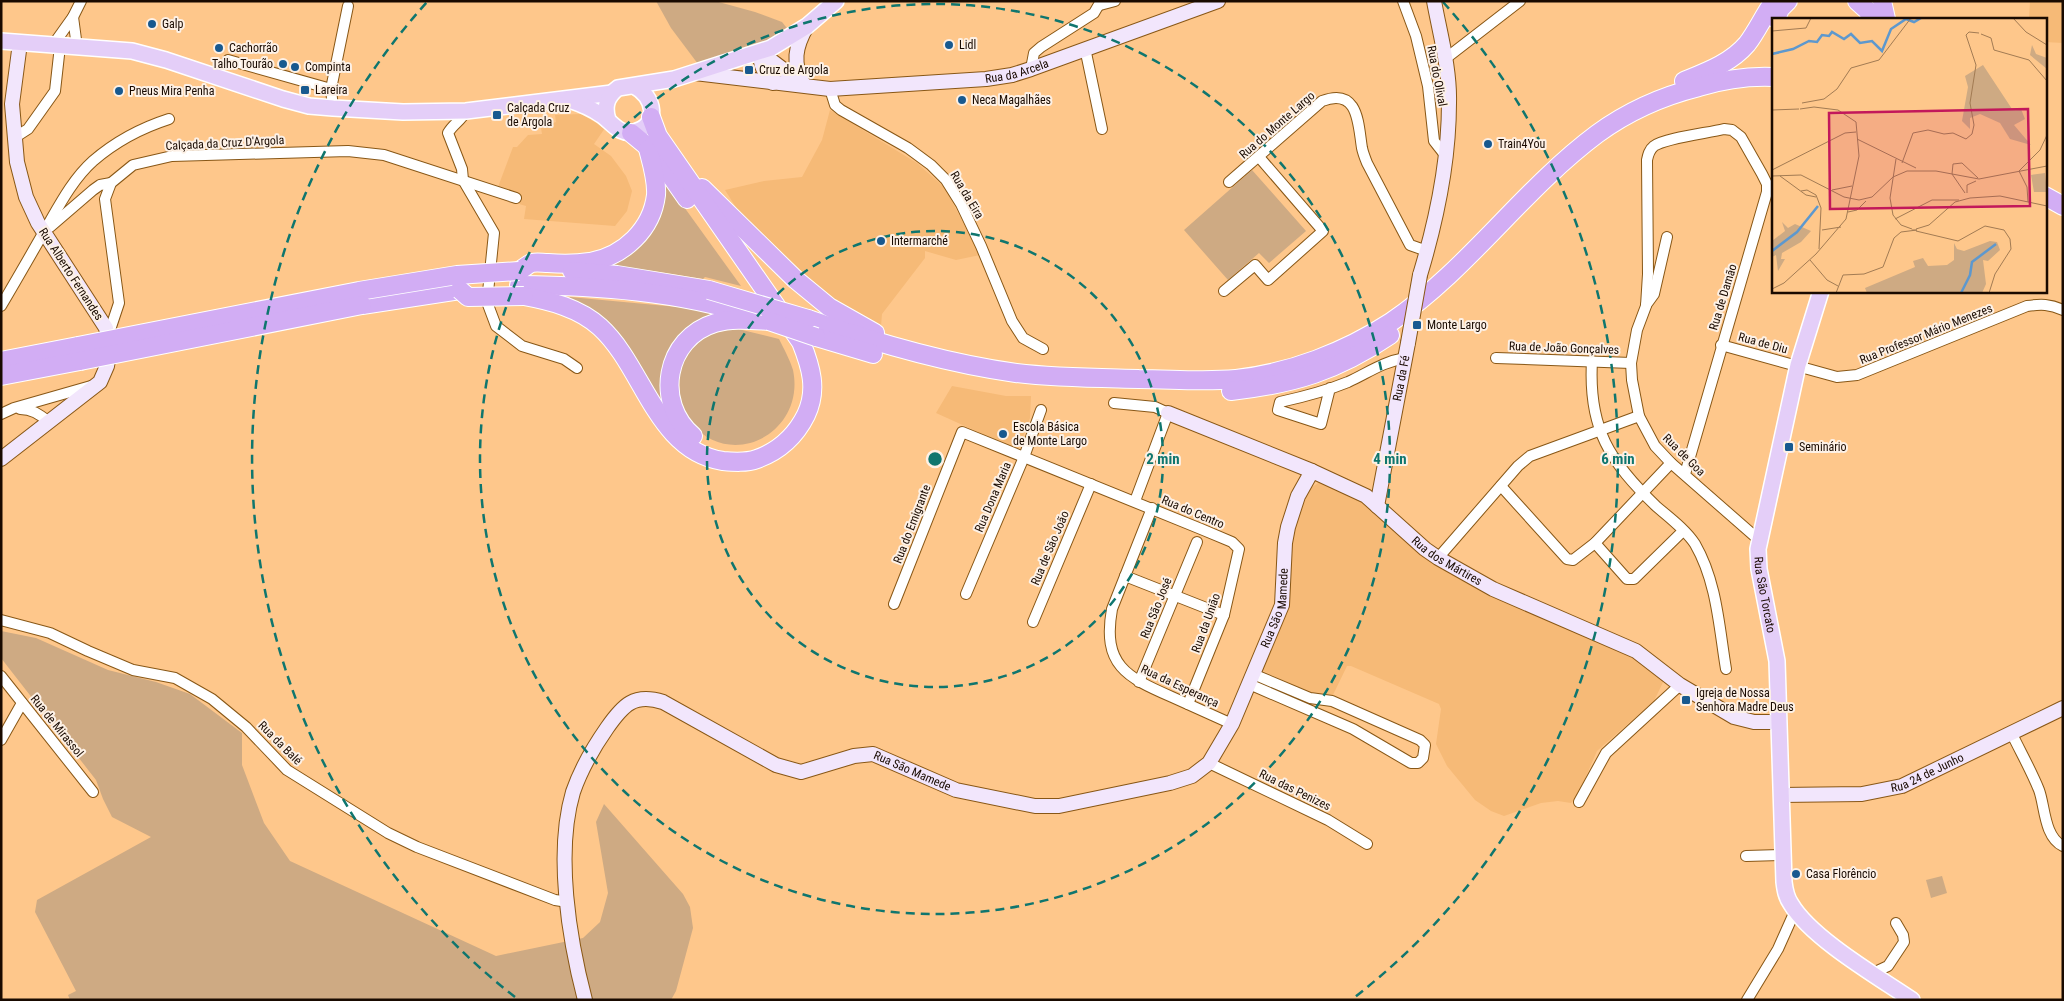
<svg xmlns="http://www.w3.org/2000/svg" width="2064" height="1001" font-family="'Roboto Condensed',sans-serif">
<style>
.built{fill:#f6ba77}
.green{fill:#ceaa83}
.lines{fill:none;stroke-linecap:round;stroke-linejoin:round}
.street-casing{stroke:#885716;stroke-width:12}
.secondary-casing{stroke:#885716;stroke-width:16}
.primary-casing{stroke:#fff;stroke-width:18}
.highway-casing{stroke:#fff;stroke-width:20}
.street{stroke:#fff;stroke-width:10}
.secondary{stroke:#f2e6fc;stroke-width:14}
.primary{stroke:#e4cef8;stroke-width:15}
.highway{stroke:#d2adf4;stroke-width:18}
.secondary-bridge-casing{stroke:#885716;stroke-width:16;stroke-linecap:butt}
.highway-bridge-casing{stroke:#fff;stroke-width:20;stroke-linecap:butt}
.secondary-bridge{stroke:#f2e6fc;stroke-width:14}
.highway-bridge{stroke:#d2adf4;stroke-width:18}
.ring{fill:none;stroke:#0f766e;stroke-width:2.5;stroke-dasharray:9 6}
.poi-dot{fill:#18598f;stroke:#fdf1e6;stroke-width:2}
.labels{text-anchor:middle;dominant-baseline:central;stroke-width:4;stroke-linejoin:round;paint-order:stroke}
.poi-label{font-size:12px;fill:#190a00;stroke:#fdf1e6;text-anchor:start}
.street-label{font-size:12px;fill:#190a00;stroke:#fdf1e6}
.inset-river{fill:none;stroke:#5d98ce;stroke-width:2.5}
.inset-road{fill:none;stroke:#a27b53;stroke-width:1}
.view{fill:#c2185b;fill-opacity:0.15;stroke:#c2185b;stroke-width:2.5}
.inset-edge{fill:none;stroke:#190a00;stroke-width:2.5}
.centre{fill:#0f766e;stroke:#fdf1e6;stroke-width:2.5}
.ring-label{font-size:15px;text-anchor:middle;font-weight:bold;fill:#0f766e;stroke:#fdf1e6;stroke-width:4;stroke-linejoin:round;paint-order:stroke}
</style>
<rect width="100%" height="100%" fill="#fec78b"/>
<!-- built -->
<g class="built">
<path d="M2030,1H2063V43L2045,42V19H2029Z"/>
<path d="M830,110L917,163L945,188L980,255L956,260L925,251V258L882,314L881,326L837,303L734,211L737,209L725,190L764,181L802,177L822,140Z"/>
<path d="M581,114L605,128L594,144L611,156L626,176L632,191L627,211L615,226L524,219L526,206L512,202L498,187L513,147H517L528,135L542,134L541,128L556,122L555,115Z"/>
<path d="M952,386L1006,396H1031L1030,418L1018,450L936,413Z"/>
<path d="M1323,480L1356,495L1410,544L1637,656L1665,678L1654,701L1597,751L1577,797L1571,803L1558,801L1541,803L1504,816L1491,811L1475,800L1447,766L1436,744L1441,709L1439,704L1351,666H1347L1332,697L1310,693L1263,671L1262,668L1289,538L1306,491Z"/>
</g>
<!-- green -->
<g class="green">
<path d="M656,1H715L755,12L782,22L790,32L701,68L671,28Z"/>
<path d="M1252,170L1306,231L1269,263L1259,253L1228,280L1184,230Z"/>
<path d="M661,175L741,286L705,277L703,279L653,271L603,266L630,253Z"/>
<path d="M570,297L688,308L730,316L676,344L675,422L567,303Z"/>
<path d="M738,329L779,339C784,349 790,360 793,370C806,432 732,472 691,423C685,415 680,406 680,395C679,384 678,372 683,362C686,357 688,349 692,346C704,334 722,330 738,329Z"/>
<path d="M1,631L36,638L108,670L156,682L190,694L242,733V765L264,823L290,861L496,956L583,938L600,922L608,893L596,822L604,804L683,894L690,907L693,928L676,991L671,1000H70L68,995L76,991L35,912L37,900L151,837L112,817L103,799L96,780L1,658Z"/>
<path d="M1942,876L1947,893L1931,898L1926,880Z"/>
</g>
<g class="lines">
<!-- street casing -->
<g class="street-casing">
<g id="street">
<path d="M1403,1L1416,36L1428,86L1434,141L1445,155"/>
<path d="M1100,5L1115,1"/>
<path d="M73,17L77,47"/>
<path d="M53,45L73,17L81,1"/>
<path d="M1085,48L1102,129"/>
<path d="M1445,59L1520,1"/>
<path d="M228,60L331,89"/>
<path d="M1031,69L1034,53L1041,47L1094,13L1101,1"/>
<path d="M830,89L835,105L841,110L908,148L931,165L946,180L961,204L981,246L1012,321L1023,338L1043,349"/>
<path d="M333,108L331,89L348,6"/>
<path d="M466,111C461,121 453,124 448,133L462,169L463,180L494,233L487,302L496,326L522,346L564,359L577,368"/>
<path d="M14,138L28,129L55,91L60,46"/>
<path d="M1229,182L1322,101C1359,87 1358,124 1362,148C1363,153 1365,158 1367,163L1410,245L1427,251"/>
<path d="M50,227L93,190L100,185L111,183"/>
<path d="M1224,291L1255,265L1268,280L1323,231L1259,157"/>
<path d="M1646,305L1654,294L1667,237"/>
<path d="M1,306C17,279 33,251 49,223C61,202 74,178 93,161C115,142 141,128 169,119"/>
<path d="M108,336L119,303L105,199L111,183L133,165L172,156L348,151L384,155L516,198"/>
<path d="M1721,345L1837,377L1857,375L2027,306C2041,304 2050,304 2063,310"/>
<path d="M1496,358L1631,363"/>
<path d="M1592,361C1588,429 1610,462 1657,507C1670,518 1686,530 1695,544C1717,582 1719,627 1726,669"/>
<path d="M1330,388L1321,424L1278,410L1280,402C1303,397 1326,391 1348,382C1368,373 1382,362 1405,358"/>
<path d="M1114,403L1155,407L1168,413L1135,501"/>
<path d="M20,409C32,409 39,414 49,422"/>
<path d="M1,414L14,408L91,386"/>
<path d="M1685,474L1767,192V184L1762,174L1741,137L1732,130L1724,129C1708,133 1665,138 1654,146C1649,150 1648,155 1647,160L1648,274L1646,306L1637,330L1631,363L1632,380L1639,416L1655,446L1671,463L1759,540"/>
<path d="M1501,486L1567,559L1573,560L1595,543L1671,463"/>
<path d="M1152,508L1112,609C1102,665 1126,677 1172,697C1192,706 1212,715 1232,724"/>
<path d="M1595,543L1627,579H1634L1683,531"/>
<path d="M1438,558L1518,466L1530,456L1639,416"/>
<path d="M1125,576L1224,615"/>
<path d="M966,594L1024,457L1041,410"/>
<path d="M894,604L962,432L1201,529L1232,542L1239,549L1224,615L1188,704"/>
<path d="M1,620L50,633L88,651L133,670L175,678L212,699L246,727L287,770L388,833L417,847L555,900L568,902"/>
<path d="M1033,622L1091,484"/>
<path d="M1,676L93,792"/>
<path d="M1139,682L1197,542"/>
<path d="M1249,684L1353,729L1411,763H1418L1423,758L1425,745L1420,740L1332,701L1310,698L1253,674"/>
<path d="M2011,732C2020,751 2031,770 2039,790C2045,806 2044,837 2063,846"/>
<path d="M1,740L22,703"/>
<path d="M1209,763L1328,820L1367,844"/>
<path d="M1579,802L1606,753L1680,685"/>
<path d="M1746,856L1783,855"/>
<path d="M1873,973L1888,966L1904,942L1903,935L1896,923"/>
<path d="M1747,1000L1778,949L1795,911"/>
</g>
</g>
<!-- secondary casing -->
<g class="secondary-casing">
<g id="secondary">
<path d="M760,52L801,83"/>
<path d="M760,52C760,65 764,73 773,83"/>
<path id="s1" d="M695,73L830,89L986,79L1012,75L1031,69L1218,1"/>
<path d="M804,85C792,63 795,47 807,26"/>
<path d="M1420,275C1436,222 1449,159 1449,103C1450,69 1440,34 1434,1"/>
<path id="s2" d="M1168,413L1312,471L1366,496L1425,549L1438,558L1493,589L1636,651L1680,685L1734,717L1754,722H1778"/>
<path d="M1,459L100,382L107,366L110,348L106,328L38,223L26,197L17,162L12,104L20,43"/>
<path id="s3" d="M1377,506L1408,343"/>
<path id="s4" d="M1781,795L1862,794L1902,786L2063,708"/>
<path id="s5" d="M585,1000C569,939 555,853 573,792C581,769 593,748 607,728C623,705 634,693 663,702L776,765L801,772L854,756L873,754L956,790L1035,806H1059L1170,783L1192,776L1209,763L1232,724L1282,605L1285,543L1288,527L1298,496L1312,471"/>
</g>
</g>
<!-- primary casing -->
<g class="primary-casing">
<g id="primary">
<path d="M1,41L132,51L166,60L283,99L309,106L333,108L403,112L466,111L612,93"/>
<path d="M569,100C581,104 591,108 601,115C612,122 618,135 634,132C660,126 655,96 634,86"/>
<path d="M608,120C604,107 606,97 618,88L674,79L771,48L807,26L836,1"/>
<path id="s6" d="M1821,291L1798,365L1758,549L1759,569L1777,661L1784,882C1785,890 1786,897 1791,904C1811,938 1878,977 1912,1000"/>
</g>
</g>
<!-- highway casing -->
<g class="highway-casing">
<g id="highway">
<path d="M1857,1L1867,10L1872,19"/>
<path d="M1882,1L1886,19"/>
<path d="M1776,19L1780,9L1788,1"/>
<path d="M1684,81C1706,72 1731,63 1747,44C1757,31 1764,15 1774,1"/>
<path d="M631,133L654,152L687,199"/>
<path d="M702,188L795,279L829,307L875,333"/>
<path d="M2045,196L2063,206"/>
<path d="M519,271C523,269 528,264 532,263C537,262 543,263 548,263C562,264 576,264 590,262C624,256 652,229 656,195C657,180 652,164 648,149"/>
<path d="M572,271L617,275L709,290"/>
<path d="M519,285C597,286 679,291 754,316"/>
<path d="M524,296C551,301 579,308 600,327C644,367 656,451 723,461C734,462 746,463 757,459C779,451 795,437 806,415C818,390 811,367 801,342L658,136L651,117"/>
<path d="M362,305L460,290"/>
<path d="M808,319C876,343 944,363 1016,373C1057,378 1098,378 1139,379C1171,379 1204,382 1236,379C1290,373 1345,352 1391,322C1468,270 1522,190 1597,134C1627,112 1663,96 1699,87C1722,80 1748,76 1773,77"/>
<path d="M816,337L873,354"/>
<path d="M1,361L78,346"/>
<path d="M1,376L80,361"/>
<path d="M1231,391C1294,384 1337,371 1390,335"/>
<path d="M693,436C654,403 665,338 715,323C732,318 751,320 769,321"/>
</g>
</g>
<!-- street -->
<use href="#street" class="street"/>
<!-- secondary -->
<use href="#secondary" class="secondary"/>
<!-- primary -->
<use href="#primary" class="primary"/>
<!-- highway -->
<use href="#highway" class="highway"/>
<!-- secondary-bridge casing -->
<g class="secondary-bridge-casing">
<path id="secondary-bridge" d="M1408,343L1420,275"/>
</g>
<!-- highway-bridge casing -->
<g class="highway-bridge-casing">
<g id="highway-bridge">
<path d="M460,290L468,297L524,296"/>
<path d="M709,290L808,319"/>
<path d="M769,321L816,337"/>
<path d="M78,346L359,291L457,275L519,271"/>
<path d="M80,361L362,305"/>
</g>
</g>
<!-- secondary-bridge -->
<use href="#secondary-bridge" class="secondary-bridge"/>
<!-- highway-bridge -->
<use href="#highway-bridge" class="highway-bridge"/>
</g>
<!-- distance rings -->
<g class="ring">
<circle cx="935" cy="459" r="228"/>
<circle cx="935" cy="459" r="455"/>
<path d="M515 997A683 683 0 0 1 427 2M1443 2A683 683 0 0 1 1355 997"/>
</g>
<!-- markers -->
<g class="poi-dot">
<circle cx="152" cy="24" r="5"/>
<circle cx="949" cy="45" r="5"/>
<circle cx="219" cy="48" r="5"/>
<circle cx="283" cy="64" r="5"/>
<circle cx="295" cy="67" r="5"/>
<rect x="744" y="65" width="10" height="10" rx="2.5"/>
<rect x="300" y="85" width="10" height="10" rx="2.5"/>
<circle cx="119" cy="91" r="5"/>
<circle cx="962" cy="100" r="5"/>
<rect x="492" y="110" width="10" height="10" rx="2.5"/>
<circle cx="1488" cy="144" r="5"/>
<circle cx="881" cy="241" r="5"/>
<rect x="1412" y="320" width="10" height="10" rx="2.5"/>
<circle cx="1003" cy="434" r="5"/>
<rect x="1784" y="442" width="10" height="10" rx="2.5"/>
<rect x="1681" y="695" width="10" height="10" rx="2.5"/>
<circle cx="1796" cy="874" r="5"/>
</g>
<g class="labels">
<!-- poi labels -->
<g class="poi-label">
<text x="162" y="24">Galp</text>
<text x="959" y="45">Lidl</text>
<text x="229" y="48">Cachorrão</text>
<text x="273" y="64" text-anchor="end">Talho Tourão</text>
<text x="305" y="67">Compinta</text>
<text x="759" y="70">Cruz de Argola</text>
<text x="315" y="90">Lareira</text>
<text x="129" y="91">Pneus Mira Penha</text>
<text x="972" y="100">Neca Magalhães</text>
<text x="507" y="108">Calçada Cruz<tspan x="507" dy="14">de Argola</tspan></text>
<text x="1498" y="144">Train4You</text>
<text x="891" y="241">Intermarché</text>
<text x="1427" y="325">Monte Largo</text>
<text x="1013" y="427">Escola Básica<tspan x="1013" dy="14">de Monte Largo</tspan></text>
<text x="1799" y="447">Seminário</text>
<text x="1696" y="693">Igreja de Nossa<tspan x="1696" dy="14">Senhora Madre Deus</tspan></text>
<text x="1806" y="874">Casa Florêncio</text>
</g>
<!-- street labels -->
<g class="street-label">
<text stroke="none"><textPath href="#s1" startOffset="324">Rua da Arcela</textPath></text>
<text transform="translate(1437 76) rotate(79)">Rua do Olival</text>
<text transform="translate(1277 125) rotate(-41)">Rua do Monte Largo</text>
<text transform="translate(225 143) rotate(-3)">Calçada da Cruz D'Argola</text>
<text transform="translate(967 195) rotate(59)">Rua da Eira</text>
<text transform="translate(71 274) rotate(57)">Rua Alberto Fernandes</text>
<text transform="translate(1723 297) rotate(-73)">Rua de Damão</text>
<text transform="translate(1926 334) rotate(-22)">Rua Professor Mário Menezes</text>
<text transform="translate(1763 343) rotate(15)">Rua de Diu</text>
<text transform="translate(1564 348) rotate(2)">Rua de João Gonçalves</text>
<text stroke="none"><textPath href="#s3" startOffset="130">Rua da Fé</textPath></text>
<text transform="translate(1684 455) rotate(45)">Rua de Goa</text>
<text transform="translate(993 497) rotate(-67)">Rua Dona Maria</text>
<text transform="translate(1193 512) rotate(23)">Rua do Centro</text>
<text transform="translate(912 524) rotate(-69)">Rua do Emigrante</text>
<text transform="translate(1050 548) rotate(-67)">Rua de São João</text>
<text stroke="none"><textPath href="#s2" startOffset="319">Rua dos Mártires</textPath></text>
<text stroke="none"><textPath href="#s6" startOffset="312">Rua São Torcato</textPath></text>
<text transform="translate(1156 608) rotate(-68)">Rua São José</text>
<text stroke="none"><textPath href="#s5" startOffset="1104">Rua São Mamede</textPath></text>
<text transform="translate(1206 623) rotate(-70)">Rua da União</text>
<text transform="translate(1180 686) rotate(25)">Rua da Esperança</text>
<text transform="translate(57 726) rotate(51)">Rua de Mirassol</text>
<text transform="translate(280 743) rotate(45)">Rua da Balé</text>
<text stroke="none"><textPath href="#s5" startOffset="624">Rua São Mamede</textPath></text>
<text stroke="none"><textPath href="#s4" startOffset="150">Rua 24 de Junho</textPath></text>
<text transform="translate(1295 790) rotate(26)">Rua das Penizes</text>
</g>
</g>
<!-- overview -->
<g transform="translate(1772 18)">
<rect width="275" height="275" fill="#fec78b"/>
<path d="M260,27L264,36L275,40V51L258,37ZM211,47L240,91H249L253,101L242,107L259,127L238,121L228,105L208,96L198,100V111L190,103L196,69L193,58ZM273,155L275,174H262L259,157ZM10,204L16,210L23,206L39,213L29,224L10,235L9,241H13L6,253L4,237L0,239V223L13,213ZM218,223L225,224L228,232L216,243L211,242L214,266L210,275H95L93,270L143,249L141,243L151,240L156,248L175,247L182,242V225L185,231L192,233Z" fill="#ceaa83"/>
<path class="inset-river" d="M0,36L21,31L37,23L45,24L50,17L57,18L60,14L72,21L79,16L88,25L100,23L110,33L119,11L134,1L142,4L149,0M0,233L25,214L46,188M189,275L198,257L200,244L224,226"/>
<path class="inset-road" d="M241,0L254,14L275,27M0,13L34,10L39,0M209,16L219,20L222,32L257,42L275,63M30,85L52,81L65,71L79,50L107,42L139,0M28,91L42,89L66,92L84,104L87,138L74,201M0,92L27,91M85,121L144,150M124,141L118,180L121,197L129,207L140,211M130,145L141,115L156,112L172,116L181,115L194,121L200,116L202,107L198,85L204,47L194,17L197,14L207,15M0,152L73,115L84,114M0,158L29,157L72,179L87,182L100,179L121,159L135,153H164L207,161L275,148M8,158L34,177L44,179M60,172L80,168M29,173L35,172L44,177L49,190L47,231M193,175L180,156L181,146L190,145L206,160M195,175V167L204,163M256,184L255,169L247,153L268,132L275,117M76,194L85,192L94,183M123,201L160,182H187M144,211L157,207L183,184L198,180L228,178L275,188M50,212L69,209M144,213L186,223L213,208L232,212L238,221L239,231L223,256L217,275M38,242L55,262L66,268M0,271L12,265L44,236L74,201M64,275L71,257L92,256L111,249L122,220L129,214L145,212H140"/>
<path class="view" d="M256,91L258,188L58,191L57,95Z"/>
<rect width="275" height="275" class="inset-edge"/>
</g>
<circle cx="935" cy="459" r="8" class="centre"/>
<g class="ring-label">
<text x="1163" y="464">2 min</text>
<text x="1390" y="464">4 min</text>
<text x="1618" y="464">6 min</text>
</g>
<!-- border -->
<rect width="2064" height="1001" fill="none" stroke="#190a00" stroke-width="5"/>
</svg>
